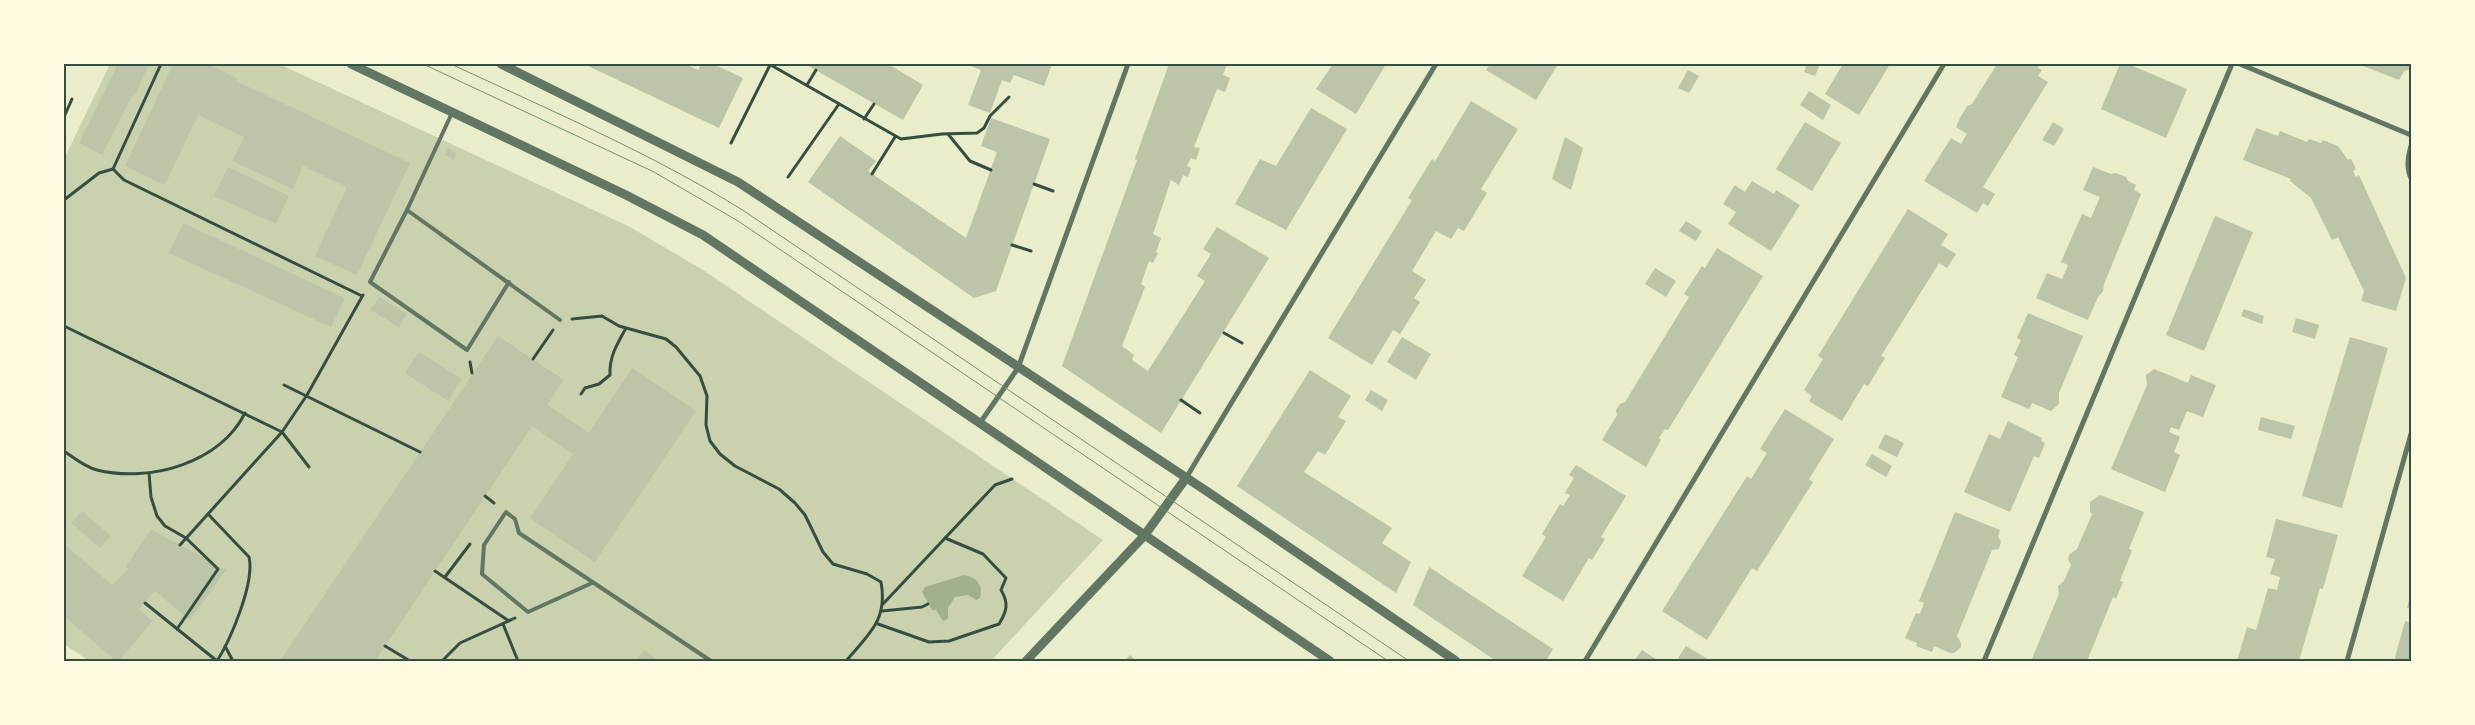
<svg xmlns="http://www.w3.org/2000/svg" width="2475" height="725" font-family="'DejaVu Sans',sans-serif">
<style>
.green{fill:#cad2ad}
.water{fill:#a3b18a}
.building{fill:#bcc5a7}
.lines{fill:none;stroke-linecap:round;stroke-linejoin:round}
.path{stroke:#344e41;stroke-width:3}
.service{stroke:#617663;stroke-width:4}
.minor{stroke:#617663;stroke-width:5}
.tertiary{stroke:#617663;stroke-width:9}
.tram{stroke:#7c8e77;stroke-width:1}
.neatline{fill:none;stroke:#344e41;stroke-width:2}
</style>
<rect width="100%" height="100%" fill="#e9edc9"/>
<!-- green -->
<path class="green" d="M110,64H279L630,227L703,270L1103,540L991,661H89L64,644V159Z"/>
<!-- water -->
<path class="water" d="M964,575C976,577 984,585 980,598L976,600L968,595L955,597L948,608V619L943,621L936,610H932L922,592L925,587Z"/>
<!-- building -->
<g class="building">
<path d="M118,64H149L134,97L132,96L102,155L79,143Z"/>
<path d="M173,64H208L237,78L236,81L410,163L357,275L315,256L347,187L303,166L293,189L232,161L244,137L198,115L165,185L125,166Z"/>
<path d="M584,64H686L698,70L701,64H713L743,78L719,128Z"/>
<path d="M805,64H888L923,85L903,120Z"/>
<path d="M966,64H1052L1044,86L1014,75L1010,83L1002,80L990,113L968,105L981,70Z"/>
<path d="M1169,64H1227L1223,75L1230,78L1225,92L1217,89L1194,147L1200,148L1196,160L1191,158L1187,166L1191,168L1188,177L1183,175L1179,185L1171,180L1153,234L1161,238L1156,252L1158,253L1153,263L1149,261L1141,284L1145,287L1122,346L1134,355L1132,360L1148,371L1205,281L1197,276L1211,254L1203,249L1217,227L1269,258L1161,433L1062,366L1137,160L1135,159Z"/>
<path d="M1333,64H1386L1356,114L1316,89Z"/>
<path d="M1490,64H1558L1536,100L1486,70Z"/>
<path d="M1807,64H1820L1815,76L1804,72Z"/>
<path d="M1843,64H1890L1859,115L1825,94Z"/>
<path d="M1997,64H2037L2039,65L2038,68L2042,70L2038,76L2048,82L1983,187L1995,194L1988,206L1983,203L1977,213L1924,181L1951,138L1961,144L1967,134L1956,127L1960,118L1967,106L1972,104Z"/>
<path d="M2120,64H2128L2187,89L2166,138L2101,109Z"/>
<path d="M2358,64H2411V69L2404,71L2399,80Z"/>
<path d="M1688,70L1699,76L1689,93L1678,88Z"/>
<path d="M1809,91L1831,105L1823,120L1800,105Z"/>
<path d="M1471,101L1518,129L1481,189L1487,193L1464,231L1458,228L1451,239L1436,231L1412,271L1426,280L1414,298L1420,302L1400,334L1393,330L1372,365L1328,338L1412,200L1408,198L1432,159L1435,161Z"/>
<path d="M1311,108L1347,129L1286,230L1235,204L1260,159L1276,166Z"/>
<path d="M991,118L1050,139L996,291L974,298L808,182L840,136L876,161L868,171L966,238L997,152L981,146Z"/>
<path d="M1805,122L1841,143L1812,191L1776,169Z"/>
<path d="M2053,122L2064,129L2054,146L2042,140Z"/>
<path d="M2256,128L2278,136L2280,131L2307,142L2309,139L2321,143L2323,140L2338,146L2348,160L2351,159L2356,169L2353,171L2356,177L2359,175L2406,278L2396,311L2361,301L2364,291L2338,237L2332,240L2311,198L2290,181L2291,179L2243,160Z"/>
<path d="M1565,137L1583,148L1571,190L1552,179Z"/>
<path d="M448,148L457,153L454,160L445,155Z"/>
<path d="M228,167L289,196L276,224L214,196Z"/>
<path d="M2093,167L2111,174L2116,173L2126,177L2128,181L2136,185L2134,190L2141,194L2104,284L2103,291L2098,297L2088,320L2036,298L2047,273L2062,279L2068,265L2061,262L2082,214L2091,218L2100,197L2083,190Z"/>
<path d="M1752,181L1774,194L1776,190L1800,205L1771,251L1728,224L1736,212L1723,204L1735,185L1745,192Z"/>
<path d="M1908,209L1948,234L1941,245L1956,254L1947,268L1939,263L1881,356L1885,358L1868,386L1864,384L1842,421L1809,401L1812,396L1804,390L1823,359L1818,356Z"/>
<path d="M2215,216L2253,232L2204,351L2166,335Z"/>
<path d="M1686,221L1702,231L1696,241L1679,231Z"/>
<path d="M183,223L345,298L331,327L169,253Z"/>
<path d="M1717,248L1763,276L1668,430L1665,429L1659,438L1661,440L1646,467L1602,440L1617,415L1616,410L1620,404L1625,402L1689,297L1684,294L1702,266L1705,268Z"/>
<path d="M1655,268L1676,281L1666,297L1645,284Z"/>
<path d="M379,297L407,314L399,327L371,310Z"/>
<path d="M2244,309L2264,316L2262,324L2241,316Z"/>
<path d="M2028,313L2083,336L2059,393V404L2051,411L2032,403L2029,409L2001,397L2018,357L2014,355L2021,340L2017,338Z"/>
<path d="M2296,318L2319,325L2315,339L2292,332Z"/>
<path d="M498,336L564,380L547,405L589,433L632,368L696,411L595,562L530,518L573,454L532,426L375,661H280Z"/>
<path d="M1402,337L1431,354L1416,380L1387,362Z"/>
<path d="M2350,337L2388,348L2342,508L2302,496Z"/>
<path d="M419,352L462,379L448,401L405,373Z"/>
<path d="M2154,369L2188,383L2191,375L2216,385L2203,417L2187,411L2179,430L2171,427L2169,432L2180,437L2174,452L2180,455L2165,492L2111,469L2147,385L2146,375Z"/>
<path d="M1310,370L1351,396L1338,417L1346,421L1325,455L1318,451L1304,472L1392,528L1382,543L1411,562L1396,593L1237,486Z"/>
<path d="M1371,390L1388,400L1382,411L1365,400Z"/>
<path d="M1785,409L1834,439L1809,479L1813,482L1757,571L1752,568L1707,640L1662,611L1747,476L1751,479L1767,453L1760,449Z"/>
<path d="M2261,417L2295,426L2291,439L2258,430Z"/>
<path d="M2008,421L2042,438L2041,441L2045,443L2039,458L2034,456L2010,512L1964,492L1989,434L2000,439Z"/>
<path d="M1885,434L1904,443L1897,457L1878,448Z"/>
<path d="M1872,454L1892,466L1886,477L1865,465Z"/>
<path d="M1576,465L1626,496L1601,537L1605,539L1592,560L1589,558L1563,601L1522,576L1546,537L1542,534L1560,504L1563,506L1570,495L1565,493L1574,478L1569,475Z"/>
<path d="M2100,495L2144,512L2129,549L2132,550L2120,581L2123,582L2116,599L2113,597L2087,661H2031L2059,594L2058,586L2064,581L2071,565L2068,559L2069,555L2077,549L2092,514L2090,512V502Z"/>
<path d="M82,511L111,536L100,548L71,523Z"/>
<path d="M1955,512L2000,530L1998,536L2001,542L1999,549L1992,550L1957,636L1961,643V647L1954,653H1950L1934,646L1932,652L1916,646L1917,643L1905,638L1916,613L1920,614L1924,603L1919,601Z"/>
<path d="M2276,519L2338,535L2323,589L2320,588L2299,661H2237L2247,627L2256,630L2268,588L2277,590L2280,577L2270,574L2275,559L2266,557Z"/>
<path d="M151,529L226,570L190,620L155,591L139,609L152,621L119,661H116L64,616V544L112,585L129,569L126,566Z"/>
<path d="M1429,567L1553,649L1546,661H1496L1413,605Z"/>
<path d="M2411,593V609L2407,608Z"/>
<path d="M2405,621L2411,623V661H2394Z"/>
<path d="M1686,646L1711,661H1683L1678,658Z"/>
<path d="M644,650L659,661H636Z"/>
<path d="M1642,650L1659,661H1634Z"/>
<path d="M1130,655L1137,661H1125Z"/>
</g>
<g class="lines">
<!-- path -->
<g class="path">
<path d="M769,64L901,139L942,134L977,133L984,128L990,116L1009,97"/>
<path d="M807,85L816,70"/>
<path d="M64,117L72,99"/>
<path d="M864,119L874,104"/>
<path d="M948,134L970,161L991,170"/>
<path d="M731,143L770,65"/>
<path d="M113,169L161,64"/>
<path d="M872,174L895,137"/>
<path d="M788,177L839,104"/>
<path d="M1034,184L1053,191"/>
<path d="M64,200L99,173L113,169L124,180L362,296"/>
<path d="M1012,245L1031,251"/>
<path d="M572,319L602,316L619,326L666,339L676,347L700,376L707,396L706,425L710,441L720,454L735,466L779,489L795,503L805,515L823,552L833,564L867,574L881,582C888,620 869,634 846,661"/>
<path d="M64,326L282,432L309,467"/>
<path d="M1224,333L1242,343"/>
<path d="M533,359L553,330"/>
<path d="M470,362L472,373"/>
<path d="M284,385L420,452"/>
<path d="M581,394L585,388L599,384L610,375C609,357 617,344 626,328"/>
<path d="M1181,400L1200,413"/>
<path d="M64,451C74,458 85,467 97,470C150,483 220,463 245,413"/>
<path d="M149,473L151,497L157,516L165,526L186,538L218,569L177,629"/>
<path d="M485,496L494,503"/>
<path d="M208,514L249,557C255,582 231,639 217,661"/>
<path d="M180,545L282,432L307,395L363,295"/>
<path d="M435,571L509,621"/>
<path d="M445,577L470,544"/>
<path d="M145,603L217,661"/>
<path d="M883,604L995,485L1012,479"/>
<path d="M882,611L922,607L928,604"/>
<path d="M503,624L518,661"/>
<path d="M878,624L929,642L949,641L999,624C1007,611 1009,603 1001,590L1006,578L983,554L945,538"/>
<path d="M225,646L233,661"/>
<path d="M385,646L410,661"/>
<path d="M442,661L460,643L515,618"/>
</g>
<!-- service -->
<g class="service">
<path d="M452,113L407,210L560,320"/>
<path d="M407,210L370,282L467,350L509,282"/>
<path d="M592,583L528,612L482,574L484,545L506,512L515,519L519,533L711,661"/>
</g>
<!-- minor -->
<g class="minor">
<path d="M2240,64L2411,135"/>
<path d="M2411,146C2408,156 2406,168 2411,178"/>
<path d="M980,423L1018,368L1128,64"/>
<path d="M1186,478L1436,64"/>
<path d="M1585,661L1944,64"/>
<path d="M1984,661L2232,64"/>
<path d="M2347,661L2411,434"/>
</g>
<!-- tertiary -->
<g class="tertiary">
<path d="M351,64L626,195L703,235L1330,661"/>
<path d="M501,64L738,182L1208,492L1456,661"/>
<path d="M1026,661L1144,536L1186,478"/>
</g>
<!-- tram -->
<g class="tram">
<path d="M423,64L654,172L738,221L1388,661"/>
<path d="M451,64C549,110 651,153 744,211L1409,661"/>
</g>
</g>
<!-- border -->
<rect width="2475" height="725" fill="none" stroke="#fefae0" stroke-width="130"/>
<rect x="65" y="65" width="2345" height="595" class="neatline"/>
</svg>
